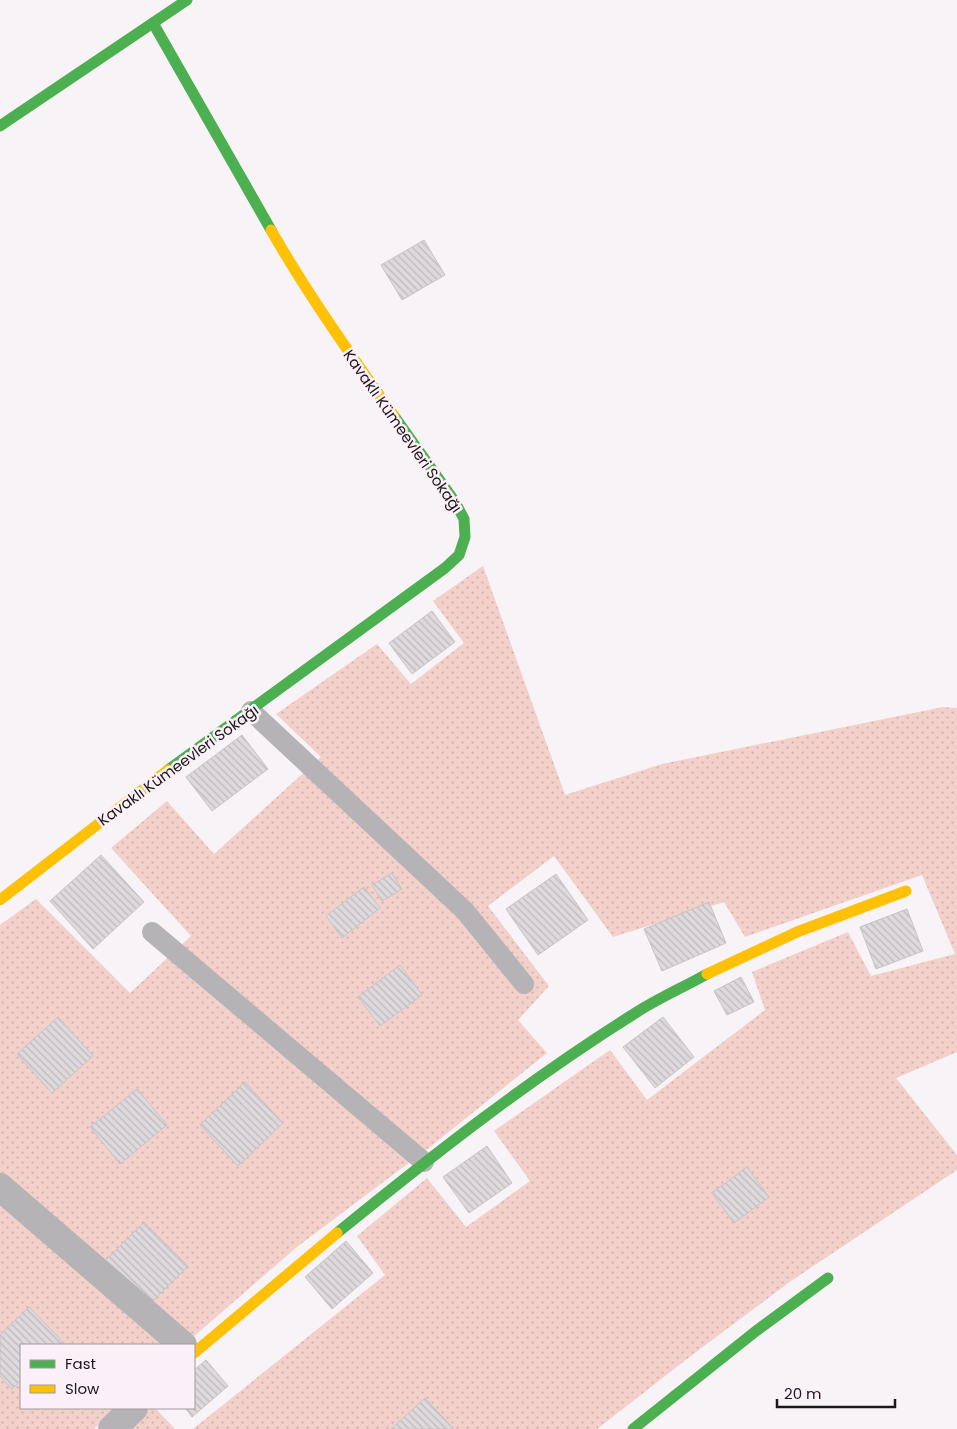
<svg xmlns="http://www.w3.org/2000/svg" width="957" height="1429" font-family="Poppins,sans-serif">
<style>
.park{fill:url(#park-dots)}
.building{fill:url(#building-back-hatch);stroke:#c8c4c6}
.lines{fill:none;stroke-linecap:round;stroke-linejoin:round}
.lane{stroke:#b5b3b6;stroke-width:20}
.street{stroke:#b5b3b6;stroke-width:28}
.fast{stroke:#4caf50;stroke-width:11}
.slow{stroke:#ffc107;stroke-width:11}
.labels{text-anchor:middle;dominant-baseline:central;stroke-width:5;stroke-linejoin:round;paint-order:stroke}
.street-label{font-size:15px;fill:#1b171a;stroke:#fbf0f8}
</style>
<defs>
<pattern id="park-dots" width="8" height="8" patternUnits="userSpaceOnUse" patternTransform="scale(1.25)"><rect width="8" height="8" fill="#f3d0ca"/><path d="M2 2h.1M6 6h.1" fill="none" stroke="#d0b2ad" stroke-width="1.8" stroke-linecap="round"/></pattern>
<pattern id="building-back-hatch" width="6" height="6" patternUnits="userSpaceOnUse" patternTransform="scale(1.25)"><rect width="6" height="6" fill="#ded9dc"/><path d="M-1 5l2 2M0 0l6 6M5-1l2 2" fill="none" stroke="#bebabc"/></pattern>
</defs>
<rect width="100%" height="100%" fill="#f8f3f7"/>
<!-- park -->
<g class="park">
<path d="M483,566L565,795L662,764L943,707L957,708V1052L896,1078L957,1155V1170L791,1281L696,1352L597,1429H193L385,1275L357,1236L427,1178L466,1227L530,1181L494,1131L610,1050L647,1100L765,1010L752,972L848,932L871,976L955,954L922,875L745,937L724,902L613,937L554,856L488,906L549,986L518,1020L547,1053L430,1147L298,1246L184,1345H21V1408H116L94,1429H0V925L36,899L130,993L191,936L111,848L167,801L214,854L321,757L276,714L377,644L411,684L464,643L433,601Z"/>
<path d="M150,1408H155L175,1429H129Z"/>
</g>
<!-- building -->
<g class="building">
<path d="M424,240L445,275L402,300L381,265Z"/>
<path d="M432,611L455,642L412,674L389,643Z"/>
<path d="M242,735L268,769L212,811L186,777Z"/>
<path d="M101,855L144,902L93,949L50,901Z"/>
<path d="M392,873L402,889L382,901L372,885Z"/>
<path d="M556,874L588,920L538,955L506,909Z"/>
<path d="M364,887L380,908L342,938L326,916Z"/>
<path d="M709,902L726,943L662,971L644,929Z"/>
<path d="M907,909L923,951L876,969L860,927Z"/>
<path d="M400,965L422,995L380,1026L358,997Z"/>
<path d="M741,977L754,1002L727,1015L714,991Z"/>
<path d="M58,1017L93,1056L52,1093L17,1054Z"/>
<path d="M663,1017L694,1057L655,1088L623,1047Z"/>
<path d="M245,1082L283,1123L238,1166L200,1125Z"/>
<path d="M137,1089L167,1125L120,1164L90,1127Z"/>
<path d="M487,1146L512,1183L469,1213L443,1177Z"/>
<path d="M747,1167L769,1197L734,1223L712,1193Z"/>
<path d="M144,1222L188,1266L147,1307L103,1263Z"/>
<path d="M346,1241L373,1273L332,1309L305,1277Z"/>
<path d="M29,1307L63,1342L59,1345H21V1380L12,1389L0,1376V1335Z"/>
<path d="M206,1360L228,1386L192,1417L185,1408H194V1370Z"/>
<path d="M425,1398L454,1429H391Z"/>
</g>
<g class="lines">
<!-- lane -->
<g class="lane">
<path d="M251,711L465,911L524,984"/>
<path d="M152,932L424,1162"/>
</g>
<!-- street -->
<g class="street">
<path d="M0,1187L183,1345"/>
<path d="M112,1429L134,1408"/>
</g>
<!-- fast -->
<g class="fast">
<path d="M153,23L271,230"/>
<path d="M0,126L187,0"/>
<path d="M168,770L445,568L459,555L465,537L464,519L455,502L394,416"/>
<path d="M337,1233C433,1155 531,1078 637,1012C659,998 684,987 707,974"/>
<path d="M633,1429L756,1331L828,1278"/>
</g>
<!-- slow -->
<g class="slow">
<path d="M271,230C308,295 351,355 394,416"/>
<path d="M0,900L168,770"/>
<path d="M707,974L797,932L906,891"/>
<path d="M194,1353L337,1233"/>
</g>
</g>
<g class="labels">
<!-- street labels -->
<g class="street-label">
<text transform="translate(403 431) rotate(55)">Kavaklı Kümeevleri Sokağı</text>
<text transform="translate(178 765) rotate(-36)">Kavaklı Kümeevleri Sokağı</text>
</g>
</g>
<!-- legend -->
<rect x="20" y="1344" width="175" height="65" fill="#fbf0f8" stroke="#a1999f"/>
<rect x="30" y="1360" width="25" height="8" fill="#4caf50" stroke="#a1999f"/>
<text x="65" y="1369" font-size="15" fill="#1b171a">Fast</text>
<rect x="30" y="1385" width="25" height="8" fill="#ffc107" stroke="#a1999f"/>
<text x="65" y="1394" font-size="15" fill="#1b171a">Slow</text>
<!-- scale -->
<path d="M777 1399v8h118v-8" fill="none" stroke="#1b171a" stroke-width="2.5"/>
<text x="784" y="1399" font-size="15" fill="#1b171a" stroke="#fbf0f8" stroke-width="4" paint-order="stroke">20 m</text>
</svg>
